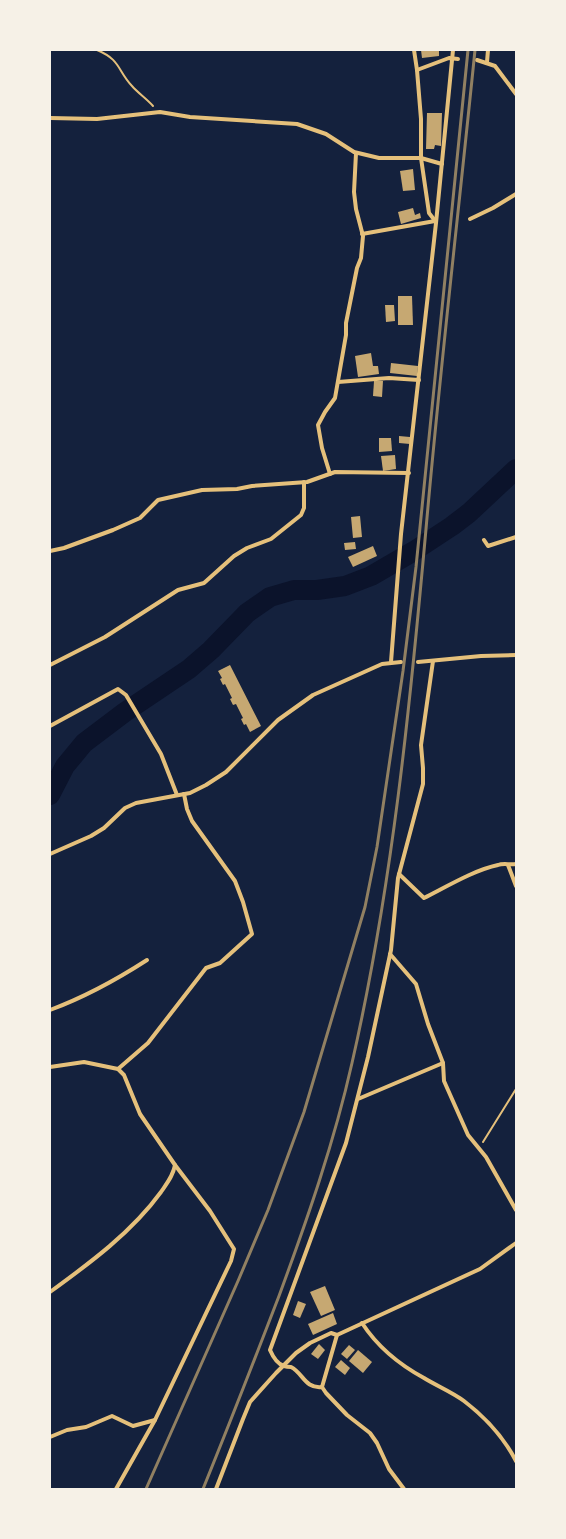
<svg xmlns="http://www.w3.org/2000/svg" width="566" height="1539" font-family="'Fira Sans Condensed',sans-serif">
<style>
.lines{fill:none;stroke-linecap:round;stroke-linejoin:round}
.river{stroke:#0b132b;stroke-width:20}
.building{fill:#c6a872}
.path{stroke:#e5c07b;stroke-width:2}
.minor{stroke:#e5c07b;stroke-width:4}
.rail{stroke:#918062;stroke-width:3}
</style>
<rect width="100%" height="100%" fill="#14213d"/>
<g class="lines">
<!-- river -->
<path class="river" d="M50,795L65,766L84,743L125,712L189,669L211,650L247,613L270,597L294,590H317L345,586L371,576L414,551L452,526L469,513L516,469"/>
</g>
<!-- building -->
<g class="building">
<path d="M421,50H439V56L422,58Z"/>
<path d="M427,113H442L441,146L435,145L434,149H426Z"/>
<path d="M413,169L415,190L403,191L400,171Z"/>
<path d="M413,208L415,215L420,213L421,218L401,224L398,212Z"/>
<path d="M398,296H412L413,325H398Z"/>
<path d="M385,305H394L395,321L386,322Z"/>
<path d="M371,353L373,366H378L379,374L358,377L355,356Z"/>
<path d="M391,363L418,366L417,376L390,373Z"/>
<path d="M374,381H383L382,397L373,396Z"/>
<path d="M399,436L410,437V444L399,443Z"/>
<path d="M379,438H391L392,451L379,452Z"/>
<path d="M395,455L396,469L383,471L381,456Z"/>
<path d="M360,516L362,537L353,538L351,517Z"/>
<path d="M355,542L356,549L345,550L344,543Z"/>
<path d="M373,546L377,556L353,567L348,557Z"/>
<path d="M230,665L261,726L250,732L246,724L244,725L241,719L243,718L236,704L233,705L230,699L232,698L225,684L223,685L220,679L222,678L218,671Z"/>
<path d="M325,1286L335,1310L321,1316L310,1292Z"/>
<path d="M298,1301L306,1304L300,1318L293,1315Z"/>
<path d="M333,1313L337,1324L313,1335L308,1324Z"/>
<path d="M319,1344L325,1350L318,1359L311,1354Z"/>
<path d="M349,1345L355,1350L347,1359L341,1354Z"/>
<path d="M358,1350L372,1362L363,1373L349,1361Z"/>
<path d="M341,1360L350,1368L345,1375L335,1367Z"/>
</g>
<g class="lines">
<!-- path -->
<g class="path">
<path d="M97,50C121,60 117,70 132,86C138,93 147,99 153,106"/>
<path d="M483,1142L516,1089"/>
</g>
<!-- minor -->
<g class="minor">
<path d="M414,50L417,70L421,119V158L429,213L436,222"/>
<path d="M477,60L495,66L516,94"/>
<path d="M487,62L488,50"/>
<path d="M417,70L449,58L458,59"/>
<path d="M50,118L97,119L160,112L190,117L297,124L326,134L354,152L379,158H421L442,164"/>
<path d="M470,219L493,208L516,194"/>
<path d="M362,234L435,221"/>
<path d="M338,382L389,378L419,380"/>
<path d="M330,474L322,448L318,425L325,412L335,398L346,335V323L357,268L361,258L363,236L356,209L354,192L356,153"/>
<path d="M484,540L488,546L516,537"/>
<path d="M50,551L64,548L113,530L140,518L158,500L202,490L237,489L252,486L307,482L335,472L409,473"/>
<path d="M391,662L401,534L436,223L453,50"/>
<path d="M418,662L481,656L516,655"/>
<path d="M50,665L105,637L178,590L204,583L234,556L247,548L271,539L301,515L304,508V482"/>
<path d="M50,726L118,689L126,695L161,754L177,795"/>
<path d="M50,854L91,836L104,828L125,808L136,803L190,793L206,785L226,772L278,720L313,695L382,664L401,662"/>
<path d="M508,865L516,886"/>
<path d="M399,874L424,898C446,887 474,870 498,865C503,863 510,865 516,864"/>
<path d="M390,954L416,984L428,1024L443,1063L444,1081L468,1135L486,1157L516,1210"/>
<path d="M50,1010C85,997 116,980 147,960"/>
<path d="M50,1067L84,1062L118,1069L124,1075L140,1114L175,1165C173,1176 167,1183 161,1192C132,1232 90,1263 50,1292"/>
<path d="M118,1069L148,1043L206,968L220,963L252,934L243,902L235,881L192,821L187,809L184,794"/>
<path d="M358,1099L443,1063"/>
<path d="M362,1323C377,1346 400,1365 424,1378C437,1386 452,1392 464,1401C485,1417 504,1438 516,1461"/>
<path d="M337,1335L322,1387L326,1393L347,1415L370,1433L377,1443L389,1469L404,1489"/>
<path d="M322,1387C305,1389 303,1373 291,1367C289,1367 287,1367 284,1366C277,1364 273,1357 270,1350L346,1143L368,1057L391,950L398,878L423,784V768L421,745L433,661"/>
<path d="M50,1437L67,1430L86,1427L112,1416L133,1426L155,1420"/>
<path d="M116,1489L155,1420L231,1261L234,1249L210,1211L175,1165"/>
<path d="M216,1489L243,1419L250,1402L276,1373L296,1353L310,1343L331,1333L337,1335L480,1269L516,1243"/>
</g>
<!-- rail -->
<g class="rail">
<path d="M146,1489L238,1281L268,1210L304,1112L365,907L377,847L403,671L416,567L468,50"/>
<path d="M203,1489C229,1425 254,1361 279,1296C307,1220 334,1143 352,1063C392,888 410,707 426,529C440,369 459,209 475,50"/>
</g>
</g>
<!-- border -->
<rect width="566" height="1539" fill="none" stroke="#f6f1e7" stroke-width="102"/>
</svg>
